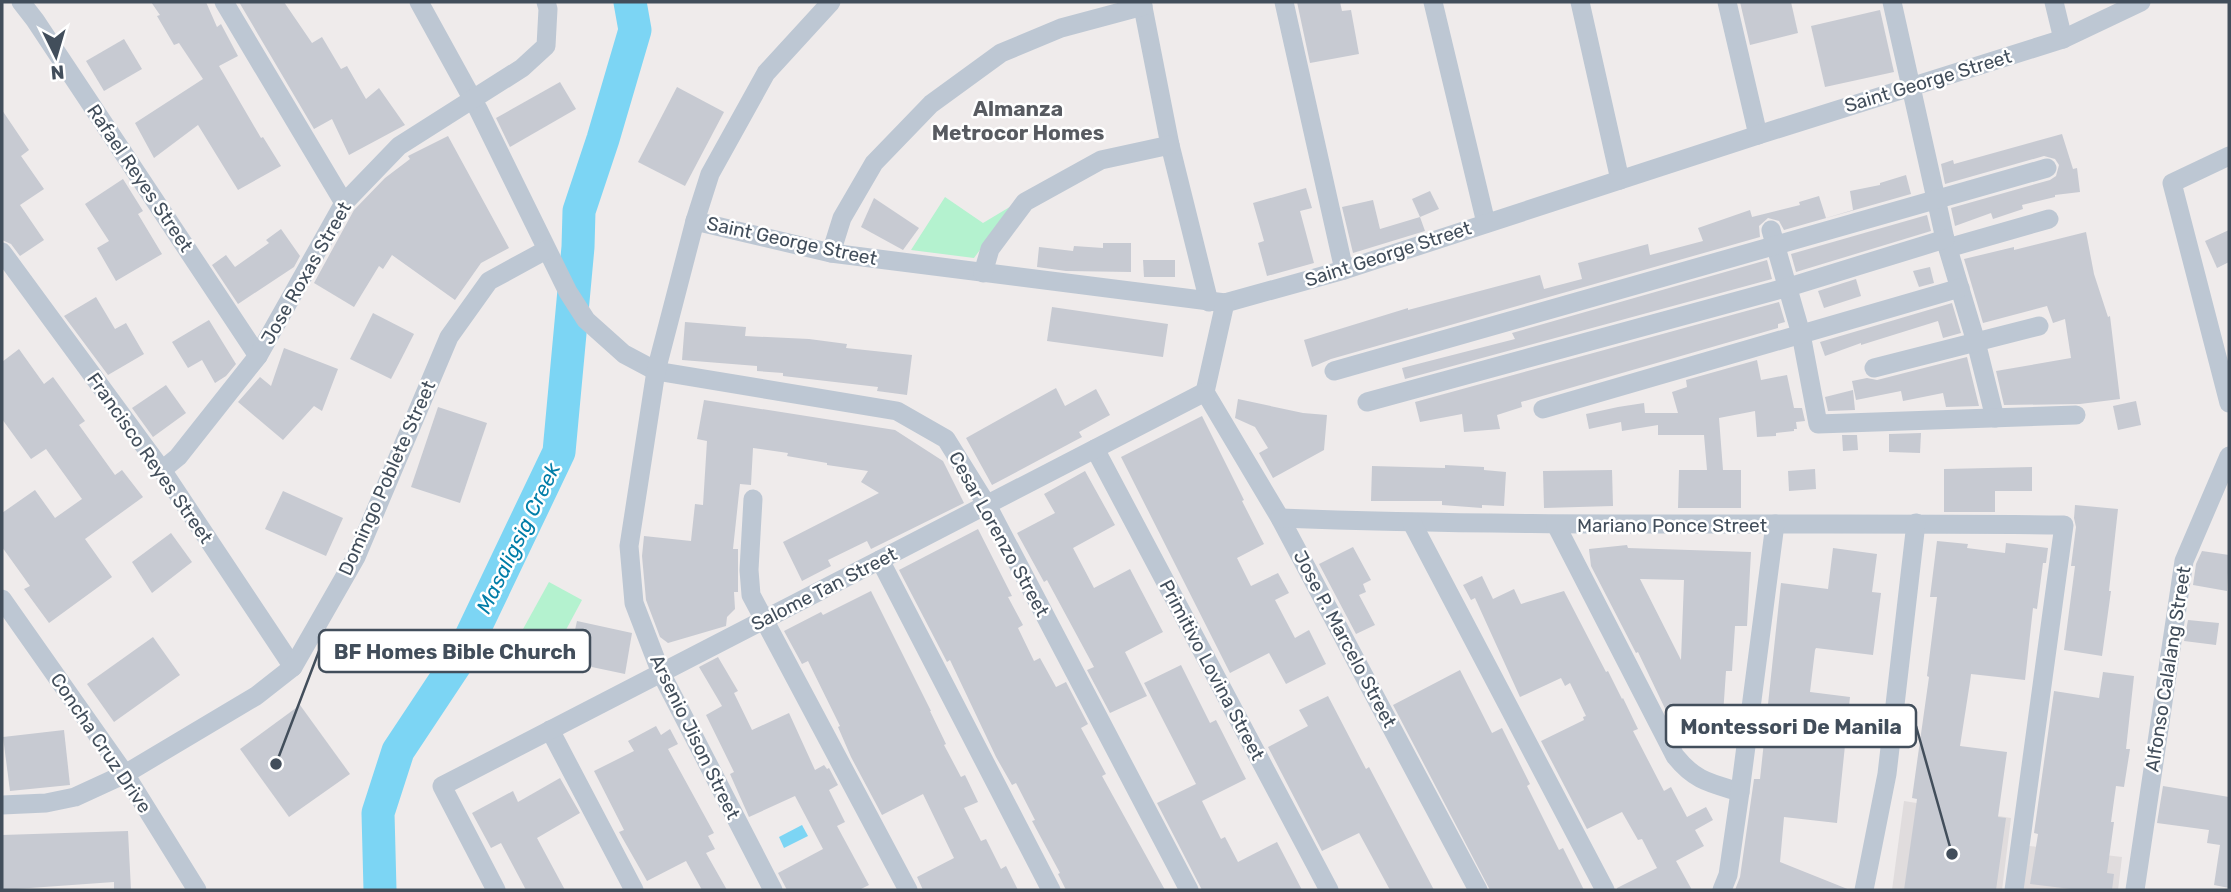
<svg xmlns="http://www.w3.org/2000/svg" width="2231" height="892" font-family="Rubik,sans-serif">
<style>
.education{fill:#e0dcdd}
.green{fill:#b4f2cf}
.water{fill:#7cd5f4}
.lines{fill:none;stroke-linecap:round;stroke-linejoin:round}
.river{stroke:#7cd5f4;stroke-width:33}
.building{fill:#c7cad2;fill-rule:evenodd}
.minor{stroke:#bdc7d3;stroke-width:19}
.labels{text-anchor:middle;dominant-baseline:central;stroke-width:5;stroke-linejoin:round;paint-order:stroke}
.street-label{font-size:19px;fill:#424e5b;stroke:#fff}
.neighbourhood-label{font-size:21px;font-weight:bold;fill:#585b61;stroke:#fff}
.water-label{font-size:21px;font-style:italic;fill:#017da8;stroke:#fff}
.leader{fill:none;stroke:#424e5b;stroke-width:2.5}
.callout-dot{fill:#424e5b;stroke:#fff;stroke-width:2.5}
.callout{fill:#fff;stroke:#424e5b;stroke-width:2.5}
.callout-label{font-size:21px;text-anchor:middle;font-weight:bold;fill:#424e5b}
</style>
<rect width="100%" height="100%" fill="#efebeb"/>
<!-- education -->
<g class="education">
<path d="M1904,801L2011,818L2002,890H1892Z"/>
<path d="M2029,846L2122,857L2118,890H2022Z"/>
</g>
<!-- green -->
<g class="green">
<path d="M945,197L983,223L1013,205L974,258L911,250Z"/>
<path d="M549,582L582,600L546,667L512,649Z"/>
</g>
<!-- water -->
<path class="water" d="M802,825L808,836L784,848L779,837Z"/>
<g class="lines">
<!-- river -->
<path class="river" d="M380,890L378,813L398,751L463,653L559,452L578,247L579,211L603,139L635,30L630,2"/>
</g>
<!-- building -->
<g class="building">
<path d="M151,2H206L217,27L221,24L238,56L219,66L261,138L263,137L281,166L238,190L198,125L154,158L135,123L203,79L179,43L174,45L157,16L160,15Z"/>
<path d="M239,2H284L312,43L322,37L341,69L347,66L366,99L379,88L405,125L349,155L332,119L314,129Z"/>
<path d="M1297,2H1340L1342,11L1351,10L1359,54L1310,63Z"/>
<path d="M1740,2H1791L1798,33L1750,45Z"/>
<path d="M1880,10L1894,72L1825,87L1811,26Z"/>
<path d="M124,39L142,69L104,91L86,61Z"/>
<path d="M560,82L576,109L510,147L496,118Z"/>
<path d="M677,87L724,112L685,186L638,162Z"/>
<path d="M2,110L29,150L21,156L44,189L20,205L44,240L20,256L11,244L2,240Z"/>
<path d="M2062,134L2073,169L2077,168L2080,192L2055,195V197L2022,205L2023,209L1993,219L1991,213L1955,226L1951,208L2050,180L2056,176L2059,165L2055,159L2044,156L1945,184L1941,164L1953,160L1954,164Z"/>
<path d="M448,136L509,248L481,263L455,300L392,255L383,269L379,266L354,307L314,283L354,210L385,178L410,159L408,156Z"/>
<path d="M1906,175L1911,194L1784,230L1779,221L1768,218L1759,226L1760,237L1331,359L1312,367L1304,340L1408,308V310L1540,275L1544,289L1582,279L1578,263L1648,244L1650,255L1703,241L1698,228L1750,210L1752,217L1800,205L1799,202L1819,196L1826,218L1853,210L1850,191L1880,185V183Z"/>
<path d="M123,179L143,211L138,214L162,254L116,281L97,248L109,241L85,204Z"/>
<path d="M1306,188L1312,208L1300,211L1314,263L1267,276L1258,243L1264,241L1253,203Z"/>
<path d="M1430,191L1439,209L1420,217L1412,199Z"/>
<path d="M874,198L919,228L903,250L861,227Z"/>
<path d="M1373,200L1380,229L1420,217L1425,231L1353,253L1342,207Z"/>
<path d="M1927,215L1931,231L1796,272L1791,254Z"/>
<path d="M281,229L300,256L294,267L238,304L212,265L226,255L235,267L269,243L266,240Z"/>
<path d="M2229,230V262L2217,268L2205,241Z"/>
<path d="M2086,232L2094,274L2108,317L2110,316L2120,399L2080,404L2004,405L1996,371L2071,358L2065,319L2053,323L2047,306L1983,323L1964,259L2014,247V250Z"/>
<path d="M1103,243H1131V272L1066,271L1037,267L1039,247L1073,251L1074,246L1103,248Z"/>
<path d="M1143,260H1175V277H1144Z"/>
<path d="M1767,260L1772,279L1405,379L1402,368L1515,339L1512,333Z"/>
<path d="M1930,267L1934,283L1919,287L1913,271Z"/>
<path d="M1856,279L1861,296L1824,308L1818,291Z"/>
<path d="M96,297L115,329L126,323L144,354L108,375L64,316Z"/>
<path d="M1779,302L1785,322L1778,324V328L1521,402L1522,407L1497,415L1500,429L1464,432L1462,414L1420,422L1415,402Z"/>
<path d="M1952,303L1961,333L1943,338L1938,321L1861,345V343L1825,356L1820,342Z"/>
<path d="M1052,307L1168,324L1163,357L1047,341Z"/>
<path d="M373,313L414,334L391,379L350,359Z"/>
<path d="M209,320L236,364L226,376L215,383L202,360L188,368L172,342Z"/>
<path d="M685,322L746,327L745,336L809,339L847,344L846,348L912,355L907,395L877,391L878,387L783,376V373L757,371V366L682,360Z"/>
<path d="M284,348L338,369L322,411L314,406L283,440L238,402L260,377L271,386Z"/>
<path d="M19,349L44,384L53,377L85,421L79,425L115,475L122,470L143,497L85,539L112,577L49,623L24,589L30,586L2,547V513L35,490L55,518L82,499L46,449L31,459L2,419V362Z"/>
<path d="M1967,357L1979,406L1946,407L1943,393L1903,401L1901,391L1856,400L1852,381L1867,378L1877,380Z"/>
<path d="M1757,360L1761,380L1787,375L1794,408H1802L1805,421L1796,422L1797,429H1794V431L1776,433V436L1757,437L1755,411L1719,418L1723,470H1741V508H1678L1679,470H1707L1704,435H1658V425L1622,431L1621,422L1589,429L1586,414L1618,407L1644,403L1645,413H1678L1672,392L1687,387L1686,380Z"/>
<path d="M166,385L186,413L153,437L132,408Z"/>
<path d="M1056,388L1065,406L1096,389L1110,415L1079,432L1082,437L992,485L966,438Z"/>
<path d="M1853,390L1855,410L1828,411L1825,397Z"/>
<path d="M1238,399L1303,413L1327,415L1324,450L1273,478L1259,453L1268,448L1255,427L1235,418Z"/>
<path d="M704,400L895,430L943,461L964,503L871,549L867,541L828,560L831,566L802,581L783,542L879,493L861,482L868,471L827,465V463L787,456L788,453L753,448L751,485L740,484L733,549H738V592H734L735,609L727,617L726,626L668,643L660,637L646,600L642,556L644,536L691,541L695,504L703,505L707,441L697,439Z"/>
<path d="M2136,401L2141,425L2118,430L2113,406Z"/>
<path d="M438,407L487,423L460,503L411,487Z"/>
<path d="M1202,416L1244,500L1242,501L1264,544L1237,558L1251,586L1278,573L1289,593L1275,600L1295,638L1309,630L1326,664L1286,684L1269,653L1230,673L1121,457Z"/>
<path d="M1921,433L1920,453L1889,452V434Z"/>
<path d="M1842,435H1857L1858,450L1843,451Z"/>
<path d="M1445,465L1484,467V470L1506,472L1504,506L1482,505V508L1442,505V501H1371L1372,466L1445,468Z"/>
<path d="M2032,467V491H1995V512H1944V469Z"/>
<path d="M1815,469L1816,489L1789,491L1788,471Z"/>
<path d="M1612,470L1613,506L1544,508L1543,471Z"/>
<path d="M1085,471L1115,525L1073,548L1094,588L1130,569L1163,632L1125,652L1147,696L1110,713L1087,670L1094,667L1047,580L1044,582L1017,533L1055,513L1044,494Z"/>
<path d="M283,491L343,518L326,556L265,529Z"/>
<path d="M2075,505L2118,509L2109,591H2111L2102,656L2064,650L2075,566H2071L2076,527L2074,518Z"/>
<path d="M978,529L1012,596L1008,597L1023,625L1018,628L1034,661L1040,658L1056,687L1066,682L1088,724L1081,728L1106,774L1102,776L1165,890H1066L1058,874L1060,873L1032,821L1035,820L1016,783L1012,785L996,757L950,660L947,662L899,570Z"/>
<path d="M171,533L192,562L152,593L132,562Z"/>
<path d="M1937,541L1968,544L1967,548L2005,553L2006,543L2048,548L2046,563H2043L2037,609L2033,608L2025,680L1971,674L1970,682L1960,746L2007,752L1998,817L2006,818L1996,890H1904L1917,799L1912,798L1929,677L1927,676L1937,597H1930Z"/>
<path d="M1627,545L1628,548L1751,552L1747,626H1735L1732,671H1726L1723,715L1682,713L1670,719L1638,652L1636,653L1591,566L1589,549ZM1640,579L1684,580L1681,660Z"/>
<path d="M1353,547L1371,580L1363,584L1366,592L1359,595L1375,625L1356,634L1319,564Z"/>
<path d="M1833,548L1877,554L1872,592L1881,593L1873,655L1816,648L1815,650L1810,692L1850,697L1837,823L1784,817L1780,862L1850,890H1735L1740,877L1754,779H1760L1781,583L1828,589Z"/>
<path d="M2202,551L2229,555L2227,591L2193,585L2196,564Z"/>
<path d="M1482,576L1493,599L1514,589L1521,604L1564,591L1606,672L1608,671L1622,699L1623,698L1638,729L1633,731L1664,791L1671,787L1687,817L1706,807L1713,820L1695,830L1704,846L1676,861L1692,890H1617V888L1657,868L1642,839L1638,840L1622,812L1587,829L1541,741L1584,720L1583,717L1586,716L1570,683L1565,686L1561,678L1520,697L1475,598L1471,600L1463,585Z"/>
<path d="M871,591L931,711H930L946,744L944,745L961,777L965,775L978,802L964,808L981,841L986,839L1001,869L1006,866L1018,890H923L917,877L954,858L923,794L882,815L851,757L838,727L840,726L808,661L802,664L784,631L821,612L823,615Z"/>
<path d="M2188,620L2219,623L2216,645L2184,641Z"/>
<path d="M577,621L632,633L625,674L568,662Z"/>
<path d="M153,637L180,675L114,722L87,684Z"/>
<path d="M718,657L738,691L734,693L752,730L789,713L815,770L824,765L827,769L829,768L838,785L829,790L845,822L837,826L869,885L859,890H787L778,873L823,849L795,796L749,817L730,774L734,772L706,715L722,706L699,667Z"/>
<path d="M1181,665L1210,723L1216,720L1246,779L1202,801L1221,839L1225,837L1238,862L1277,842L1302,890H1202L1157,803L1196,784L1144,683Z"/>
<path d="M1460,670L1492,733L1502,728L1530,784L1527,786L1559,850L1563,848L1584,890H1490L1393,705Z"/>
<path d="M2103,672L2134,676L2126,749H2130L2124,787L2116,786L2111,822H2114L2107,873L2114,874L2112,890H2079L2030,884L2038,834L2034,833L2054,691L2099,698Z"/>
<path d="M1328,696L1366,769L1369,767L1434,890H1390L1359,833L1322,851L1268,747L1308,726L1299,710Z"/>
<path d="M300,705L350,774L289,817L240,749Z"/>
<path d="M656,726L661,735L670,729L678,744L668,749L714,833L708,836L715,849L706,853L727,890H702L686,861L647,881L619,832L624,830L594,771L634,751L628,741Z"/>
<path d="M64,730L70,785L10,791L3,737Z"/>
<path d="M560,778L580,813L537,838L565,890H526L501,843L491,848L472,813L513,791L518,802Z"/>
<path d="M2163,786L2229,797V888L2214,885L2220,845L2207,843L2209,830L2157,823Z"/>
<path d="M128,831L131,890H114V882L2,890V835Z"/>
</g>
<g class="lines">
<!-- minor -->
<g class="minor">
<path d="M21,2L35,20L258,356"/>
<path d="M224,2L344,203"/>
<path d="M419,2L478,109L568,292L586,320L624,354L656,371L897,411L946,439L987,505L1189,890"/>
<path d="M1142,2L1170,145L1209,302"/>
<path d="M1284,2L1344,270"/>
<path d="M1433,2L1486,223"/>
<path d="M1580,2L1620,180"/>
<path d="M1727,2L1758,135"/>
<path d="M1892,2L1945,239L1976,342L1995,418"/>
<path d="M2054,2L2063,39"/>
<path d="M2229,156L2172,183L2229,403"/>
<path d="M695,221L831,253L1225,303L1344,270L1758,135L2063,39L2141,2"/>
<path d="M1771,230L1801,334L1818,424L2076,415"/>
<path d="M1948,248L2049,219"/>
<path d="M2,252L162,470L293,667"/>
<path d="M831,253L842,218L874,163L931,104L1001,53L1061,28L1143,6"/>
<path d="M983,273L990,249L1025,202L1101,160L1170,145"/>
<path d="M1874,368L2039,326"/>
<path d="M1334,371L2047,168"/>
<path d="M1205,392L1280,518L1478,890"/>
<path d="M1205,392L1225,303"/>
<path d="M1367,402L1789,287L1945,239"/>
<path d="M1543,409L1960,288"/>
<path d="M1095,449L1329,890"/>
<path d="M162,470L178,457L258,356L344,203L399,146L522,68L546,46L548,9L546,2"/>
<path d="M753,499L749,570L751,595L908,890"/>
<path d="M1280,518C1542,528 1803,522 2064,525L2014,890"/>
<path d="M1412,523L1605,890"/>
<path d="M1556,525L1675,756C1695,781 1710,783 1740,792"/>
<path d="M880,560L1051,890"/>
<path d="M2,599L125,774L197,890"/>
<path d="M550,730L634,890"/>
<path d="M2,805L46,803L75,797L125,774L256,696L293,667L356,557L449,337L489,281L546,250"/>
<path d="M496,890L442,786L1205,392"/>
<path d="M773,890L661,673L634,603L629,546L656,371L695,221L710,174L766,73L831,2"/>
<path d="M1722,890L1728,875L1740,792L1775,524"/>
<path d="M1864,890L1887,774L1916,523"/>
<path d="M2135,890L2184,561L2229,456"/>
</g>
</g>
<g class="labels">
<!-- street labels -->
<g class="street-label">
<text transform="translate(1928 81) rotate(-17)">Saint George Street</text>
<text transform="translate(140 178) rotate(56)">Rafael Reyes Street</text>
<text transform="translate(792 241) rotate(12)">Saint George Street</text>
<text transform="translate(1388 254) rotate(-18)">Saint George Street</text>
<text transform="translate(306 273) rotate(-60)">Jose Roxas Street</text>
<text transform="translate(150 458) rotate(55)">Francisco Reyes Street</text>
<text transform="translate(387 478) rotate(-66)">Domingo Poblete Street</text>
<text x="1672" y="525">Mariano Ponce Street</text>
<text transform="translate(999 534) rotate(61)">Cesar Lorenzo Street</text>
<text transform="translate(824 589) rotate(-27)">Salome Tan Street</text>
<text transform="translate(1345 639) rotate(62)">Jose P. Marcelo Street</text>
<text transform="translate(2168 669) rotate(-81)">Alfonso Calalang Street</text>
<text transform="translate(1212 670) rotate(62)">Primitivo Lovina Street</text>
<text transform="translate(695 737) rotate(64)">Arsenio Jison Street</text>
<text transform="translate(101 743) rotate(56)">Concha Cruz Drive</text>
</g>
<!-- neighbourhood labels -->
<g class="neighbourhood-label">
<text x="1018" y="108">Almanza<tspan x="1018" dy="24">Metrocor Homes</tspan></text>
</g>
<!-- water labels -->
<g class="water-label">
<text transform="translate(518 538) rotate(-64)">Masaligsig Creek</text>
</g>
</g>
<!-- callouts -->
<path class="leader" d="M276 764L319 651M1952 854L1916 726"/>
<g class="callout-dot">
<circle cx="276" cy="764" r="7"/>
<circle cx="1952" cy="854" r="7"/>
</g>
<g class="callout">
<rect x="319" y="630" width="271" height="42" rx="7"/>
<rect x="1666" y="705" width="250" height="42" rx="7"/>
</g>
<g class="callout-label">
<text x="455" y="659">BF Homes Bible Church</text>
<text x="1791" y="734">Montessori De Manila</text>
</g>
<!-- border -->
<rect width="2231" height="892" fill="none" stroke="#424e5b" stroke-width="7"/>
<!-- north arrow -->
<g transform="translate(56 56) rotate(175)" stroke="#ffffff" stroke-width="5" paint-order="stroke">
<path d="M0-5L12 26L0 18L-12 26Z" fill="#424e5b"/>
<text y="-10" font-size="19" font-weight="bold" text-anchor="middle" fill="#424e5b">N</text>
</g>
</svg>
